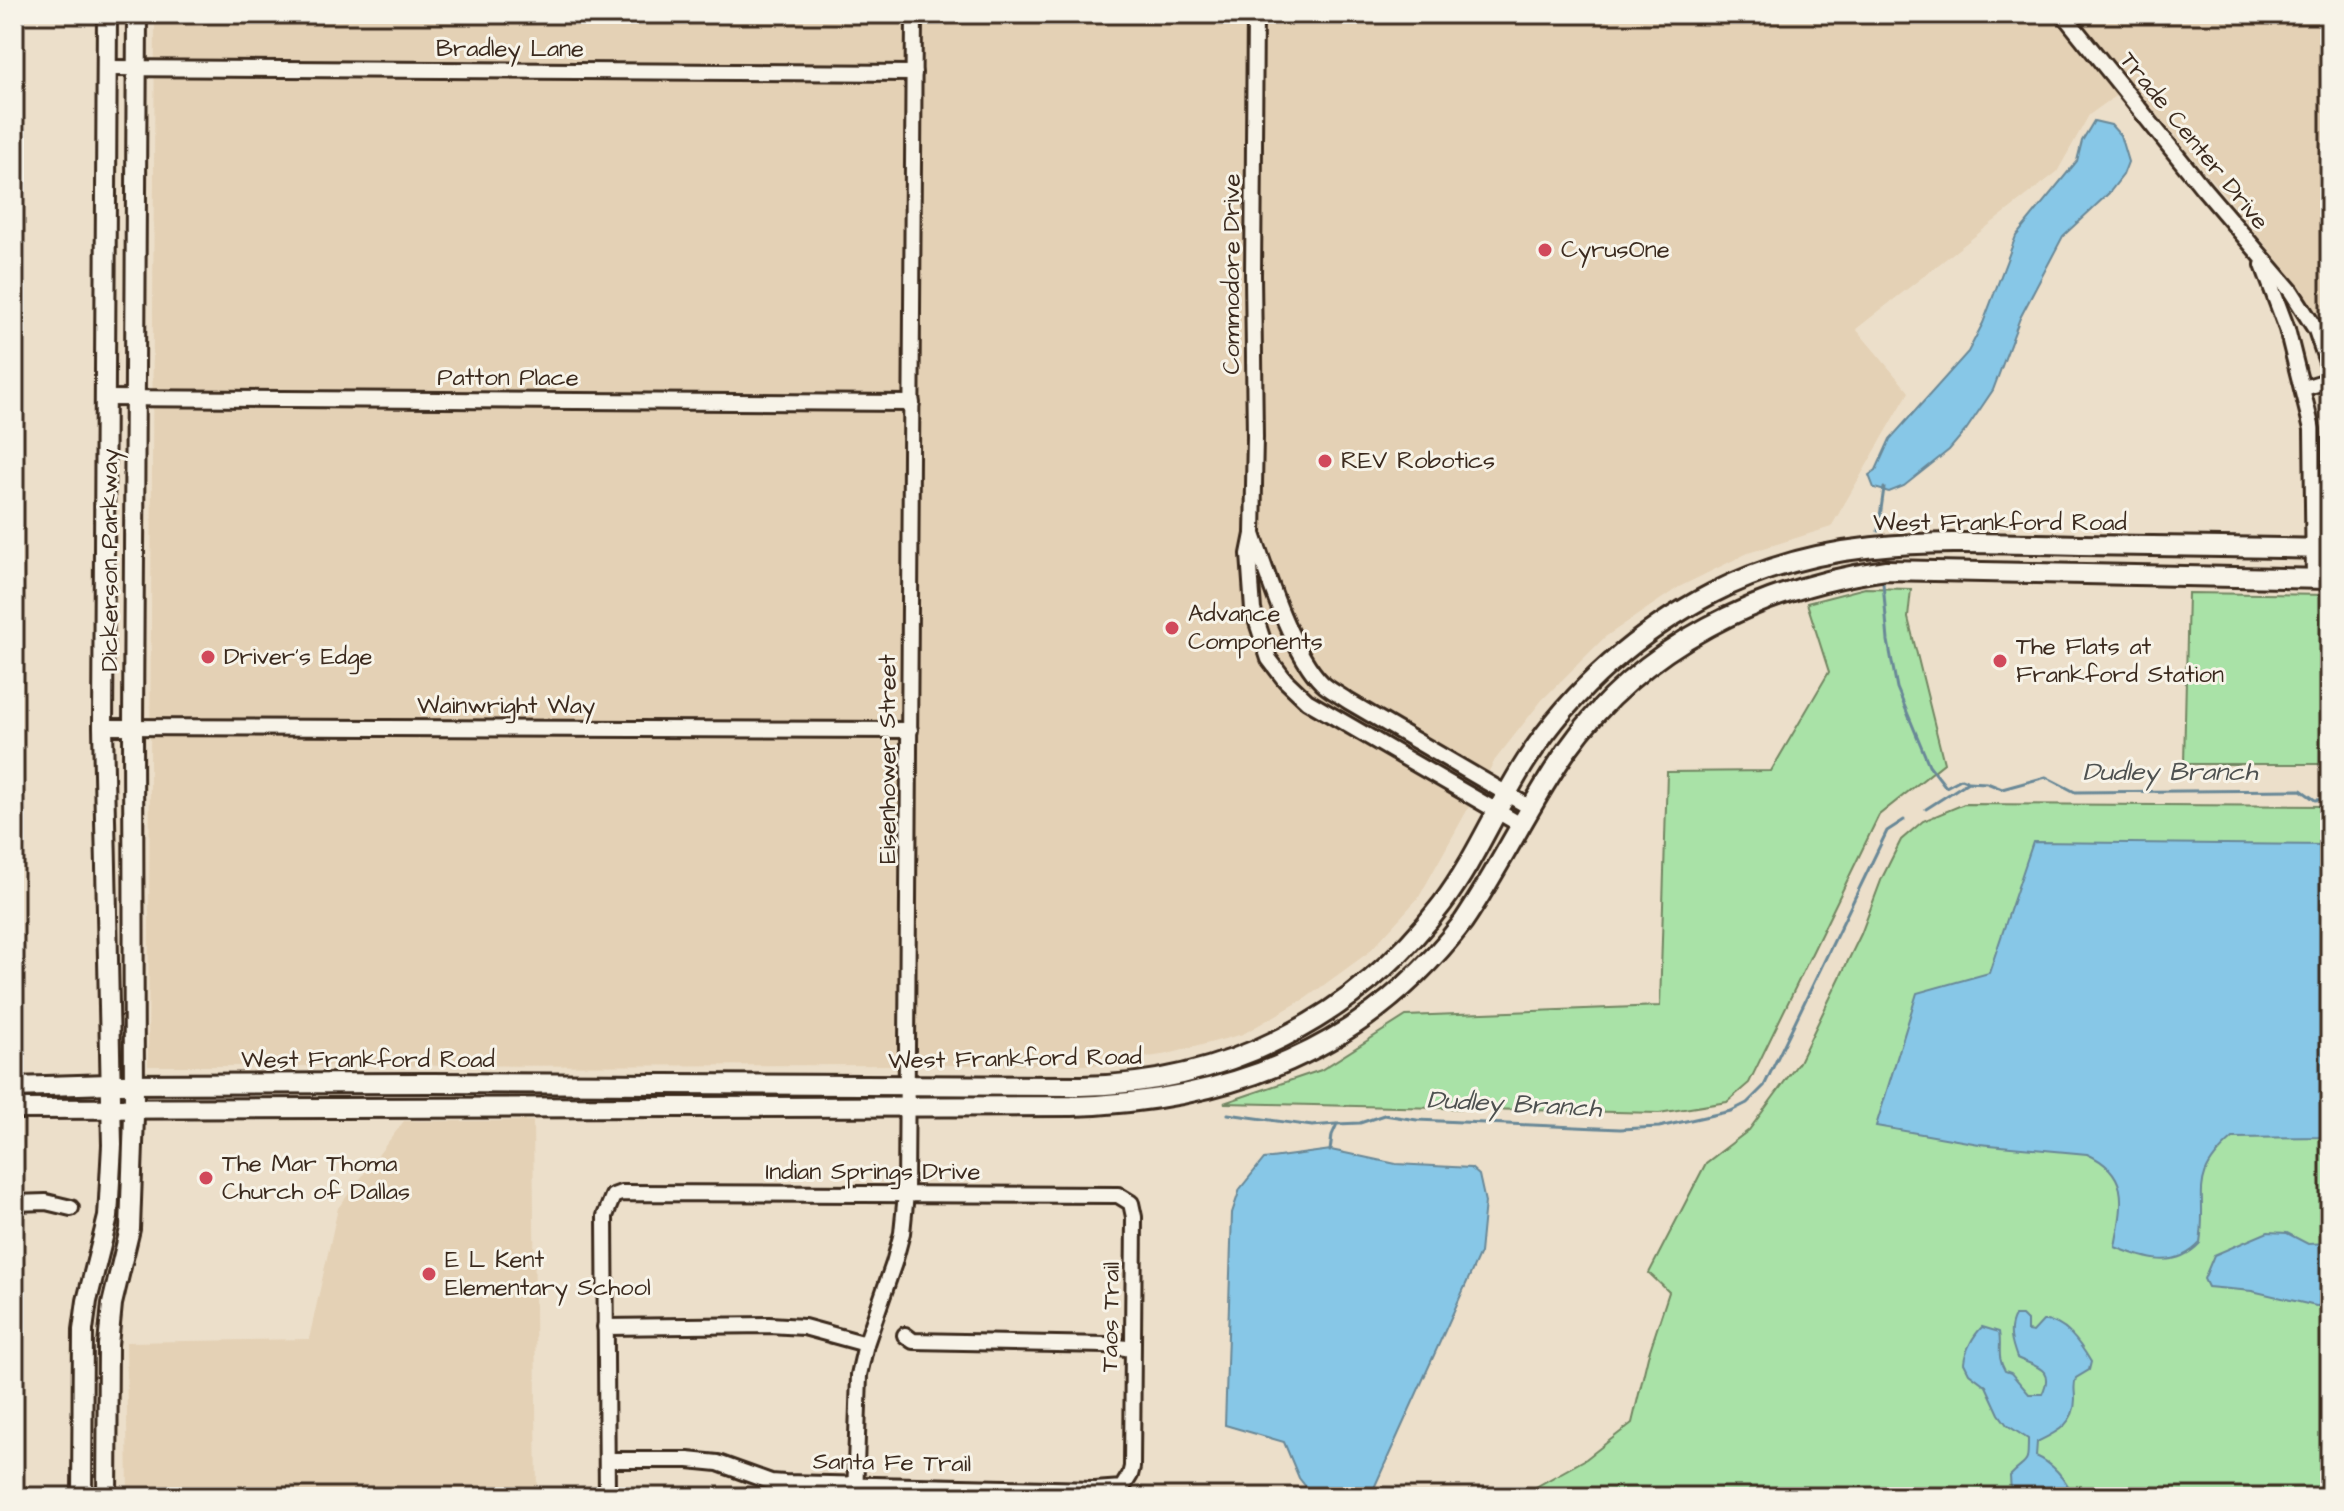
<svg xmlns="http://www.w3.org/2000/svg" width="2344" height="1511" font-family="'Architects Daughter',sans-serif">
<style>
.built{fill:#e4d1b5}
.green{fill:#a9e2a7;stroke:#728662;stroke-width:2}
.water{fill:#87c7e7;stroke:#698897;stroke-width:2}
.lines{fill:none;stroke-linecap:round;stroke-linejoin:round}
.stream{stroke:#698897;stroke-width:3}
.minor-casing{stroke:#3b2a1e;stroke-width:20}
.major-casing{stroke:#3b2a1e;stroke-width:24}
.minor{stroke:#f7f3e8;stroke-width:14}
.major{stroke:#f7f3e8;stroke-width:18}
.tram{stroke:#3b2a1e;stroke-width:2}
.poi-dot{fill:#d1495b;stroke:#f7f3e8;stroke-width:3}
.labels{text-anchor:middle;dominant-baseline:central;stroke-width:6;stroke-linejoin:round;paint-order:stroke}
.street-label{font-size:24px;fill:#3b2a1e;stroke:#f7f3e8}
.poi-label{font-size:24px;fill:#3b2a1e;stroke:#f7f3e8;text-anchor:start}
.water-label{font-size:26px;font-style:italic;fill:#4e5150;stroke:#f7f3e8}
</style>
<rect width="100%" height="100%" fill="#ecdfca"/>
<filter id="ink" filterUnits="userSpaceOnUse"><feTurbulence type="fractalNoise" baseFrequency=".0125" numOctaves="2"/><feDisplacementMap in="SourceGraphic" scale="16" xChannelSelector="R" yChannelSelector="G"/><feConvolveMatrix kernelMatrix="1 2 1 2 8 2 1 2 1" color-interpolation-filters="sRGB"/></filter>
<g filter="url(#ink)">
<!-- built -->
<g class="built">
<path d="M155,14H2317L2330,30V343L2303,290L2132,84L2089,115L2057,172L1856,329L1909,392L1831,527L1748,553L1679,587L1605,637L1542,700L1495,760L1419,897L1369,952L1306,998L1243,1034L1168,1054L1096,1065L148,1066Z"/>
<path d="M404,1121H533L537,1497H128L126,1342L309,1339L338,1208Z"/>
</g>
<!-- green -->
<g class="green">
<path d="M1865,588L1911,589L1908,618L1944,763L1879,815L1749,1083L1727,1102L1659,1113L1224,1103L1321,1070L1406,1016L1660,1006L1667,772L1771,771L1829,672L1807,603Z"/>
<path d="M2188,593L2330,595V764H2184Z"/>
<path d="M1964,804L2330,806V1497H1518L1586,1459L1632,1423L1648,1356L1669,1292L1649,1273L1706,1163L1749,1130L1799,1062L1861,934L1882,878L1901,840L1923,821Z"/>
</g>
<!-- water -->
<g class="water">
<path d="M2094,121L2111,125L2120,135L2128,162L2123,175L2109,193L2063,236L2020,318L1993,390L1966,430L1949,450L1904,486L1889,492L1874,488L1869,475L1876,470L1890,439L1968,352L1983,323L2016,236L2077,161L2082,141Z"/>
<path d="M2033,842L2330,845V1137L2233,1138C2187,1178 2208,1192 2200,1243C2175,1270 2145,1259 2115,1247C2122,1206 2132,1174 2087,1154L1979,1144L1876,1126L1917,993L1989,973Z"/>
<path d="M1331,1150L1396,1164L1471,1168L1479,1175L1485,1202L1480,1253L1370,1497H1314L1299,1478L1284,1442L1225,1425L1232,1213L1240,1189L1264,1159Z"/>
<path d="M2268,1232L2287,1233L2308,1244L2330,1243V1305L2316,1306L2252,1291L2208,1287L2204,1279L2214,1255Z"/>
<path d="M2015,1316H2022L2027,1321V1331L2033,1332L2043,1321C2064,1319 2081,1345 2091,1362L2089,1370L2076,1378C2073,1386 2075,1391 2075,1399C2075,1424 2057,1432 2037,1442L2036,1456C2054,1464 2066,1480 2074,1497H2018L2011,1492L2010,1476C2027,1458 2028,1469 2028,1439L2007,1425L1999,1414L1986,1386L1969,1373L1964,1363C1965,1351 1973,1336 1982,1327L1999,1332C2002,1347 1996,1356 2005,1371L2011,1373L2029,1394H2042C2055,1367 2035,1367 2017,1358C2012,1344 2007,1330 2015,1316Z"/>
</g>
<g class="lines">
<!-- stream -->
<g class="stream">
<path d="M1878,531L1884,488"/>
<path d="M1883,583L1888,641L1897,688L1929,765L1946,787L1961,779L1966,781"/>
<path d="M1926,809L1968,782L1987,783L2002,789L2046,777L2075,792L2301,790L2315,800L2330,799"/>
<path d="M1228,1114L1312,1126L1336,1124"/>
<path d="M1330,1151L1332,1135L1337,1124L1360,1123L1384,1115L1417,1120L1620,1129L1659,1127L1731,1111L1747,1103L1764,1086L1887,831L1904,820"/>
</g>
<!-- minor casing -->
<g class="minor-casing">
<g id="minor">
<path d="M1255,14L1253,275L1255,437L1253,534L1249,554L1253,610L1269,659L1285,680L1307,701L1521,825"/>
<path d="M2063,14L2203,188L2291,291L2316,330L2330,371"/>
<path d="M107,68L914,73"/>
<path d="M2263,265L2287,329L2312,429L2314,579"/>
<path d="M2304,388L2330,380"/>
<path d="M104,398L912,403"/>
<path d="M1253,534C1267,574 1292,654 1322,683C1329,690 1340,695 1348,701L1531,808"/>
<path d="M103,727L910,730"/>
<path d="M14,1203L46,1202L71,1208"/>
<path d="M605,1327L769,1325L804,1327L866,1344"/>
<path d="M905,1335L913,1341L1106,1345L1132,1349"/>
<path d="M607,1460H688L718,1463L771,1482L785,1483L1095,1490L1122,1488L1130,1475L1132,1467L1134,1217L1131,1203L1118,1195L621,1193L613,1196L605,1216L607,1497"/>
<path d="M855,1497L859,1375L866,1344L894,1263L902,1233L906,1194L914,14"/>
</g>
</g>
<!-- major casing -->
<g class="major-casing">
<g id="major">
<path d="M14,1087L110,1084L431,1083L1081,1086C1225,1084 1355,1019 1442,904C1476,859 1497,805 1528,758C1573,689 1639,631 1713,593C1831,532 1951,543 2080,545C2163,546 2247,547 2330,549"/>
<path d="M14,1109L1072,1106C1230,1101 1364,1051 1463,922C1501,866 1529,805 1567,750C1641,645 1762,587 1886,570L2330,579"/>
<path d="M82,1497L83,1330L87,1301L108,1217L112,1145L103,727L107,14"/>
<path d="M107,1497L108,1345L112,1304L130,1229L134,1116L133,727L137,14"/>
</g>
</g>
<!-- minor -->
<use href="#minor" class="minor"/>
<!-- major -->
<use href="#major" class="major"/>
<!-- tram -->
<path class="tram" d="M2323,14L2330,22"/>
</g>
</g>
<!-- markers -->
<g class="poi-dot">
<circle cx="1545" cy="250" r="8"/>
<circle cx="1325" cy="461" r="8"/>
<circle cx="1172" cy="628" r="8"/>
<circle cx="208" cy="657" r="8"/>
<circle cx="2000" cy="661" r="8"/>
<circle cx="206" cy="1178" r="8"/>
<circle cx="429" cy="1274" r="8"/>
</g>
<g class="labels">
<!-- street labels -->
<g class="street-label">
<text x="510" y="49">Bradley Lane</text>
<text transform="translate(2194 141) rotate(51)">Trade Center Drive</text>
<text transform="translate(1232 274) rotate(-90)">Commodore Drive</text>
<text x="508" y="378">Patton Place</text>
<text x="2000" y="523">West Frankford Road</text>
<text transform="translate(110 560) rotate(-90)">Dickerson Parkway</text>
<text x="506" y="706">Wainwright Way</text>
<text transform="translate(888 759) rotate(-90)">Eisenhower Street</text>
<text transform="translate(1015 1059) rotate(-1)">West Frankford Road</text>
<text x="368" y="1060">West Frankford Road</text>
<text x="873" y="1172">Indian Springs Drive</text>
<text transform="translate(1111 1317) rotate(-89)">Taos Trail</text>
<text transform="translate(892 1463) rotate(1)">Santa Fe Trail</text>
</g>
<!-- poi labels -->
<g class="poi-label">
<text x="1561" y="250">CyrusOne</text>
<text x="1341" y="461">REV Robotics</text>
<text x="1188" y="614">Advance<tspan x="1188" dy="28">Components</tspan></text>
<text x="2016" y="647">The Flats at<tspan x="2016" dy="28">Frankford Station</tspan></text>
<text x="224" y="657">Driver's Edge</text>
<text x="222" y="1164">The Mar Thoma<tspan x="222" dy="28">Church of Dallas</tspan></text>
<text x="445" y="1260">E L Kent<tspan x="445" dy="28">Elementary School</tspan></text>
</g>
<!-- water labels -->
<g class="water-label">
<text x="2170" y="772">Dudley Branch</text>
<text transform="translate(1514 1104) rotate(3)">Dudley Branch</text>
</g>
</g>
<!-- margin -->
<rect width="2344" height="1511" fill="none" stroke="#f7f3e8" stroke-width="48"/>
<rect x="24" y="24" width="2296" height="1463" fill="none" stroke="#3b2a1e" stroke-width="3" filter="url(#ink)"/>
</svg>
